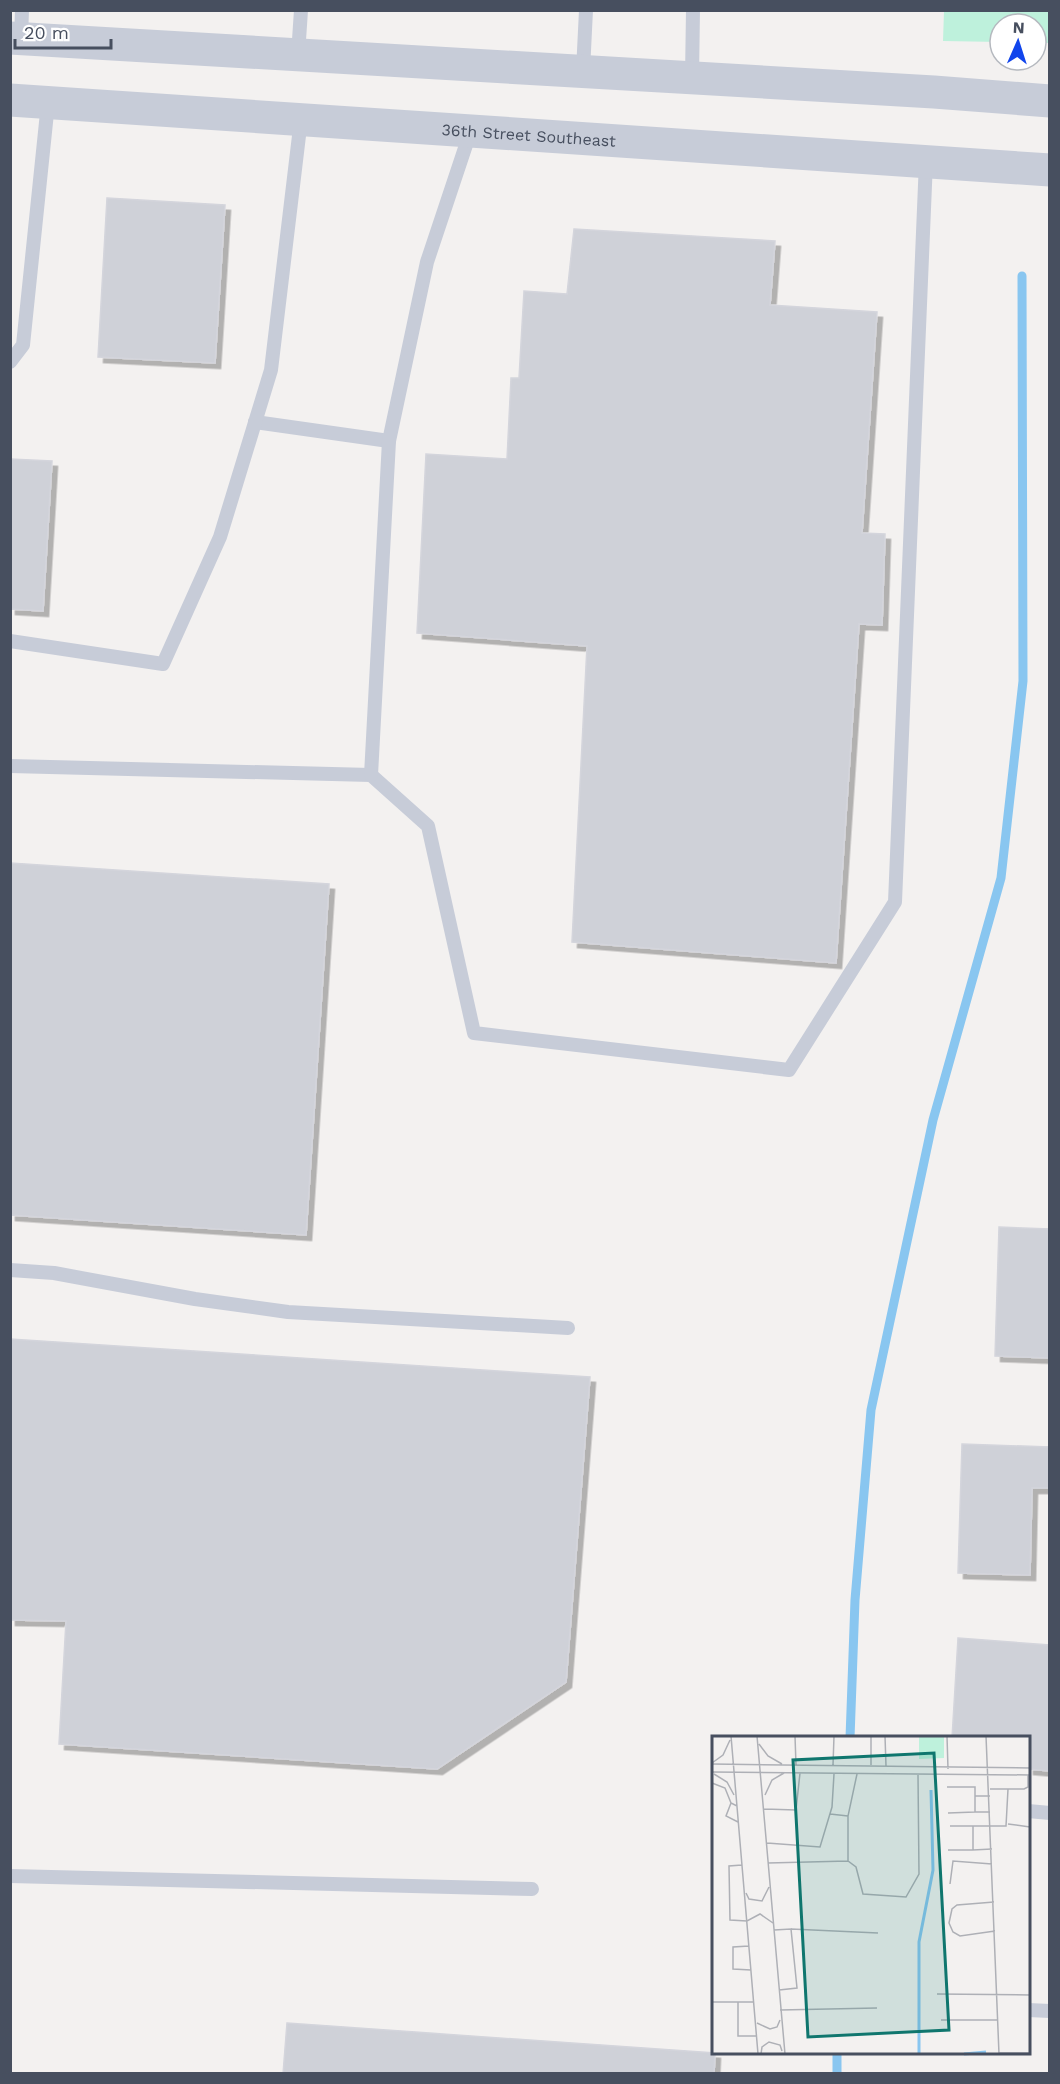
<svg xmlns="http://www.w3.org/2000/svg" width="1060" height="2084" font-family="'Work Sans',sans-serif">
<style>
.green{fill:#bef1dc}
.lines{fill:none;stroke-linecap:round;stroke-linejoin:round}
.stream{stroke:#89c6f0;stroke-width:9}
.building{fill:#cfd1d8;stroke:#d4d5dc;stroke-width:1.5;filter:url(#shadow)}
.service{stroke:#c7ccd8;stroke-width:14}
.tertiary{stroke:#c7ccd8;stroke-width:33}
.labels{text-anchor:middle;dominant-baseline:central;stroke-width:4.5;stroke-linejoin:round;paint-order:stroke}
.street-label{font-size:16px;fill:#474f5f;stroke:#fff}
.inset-river{fill:none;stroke:#89c6f0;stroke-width:3}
.inset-road{fill:none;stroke:#aeb0b6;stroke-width:1.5}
.view{fill:#0f766e;fill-opacity:0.15;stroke:#0f766e;stroke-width:3}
.inset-edge{fill:none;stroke:#474f5f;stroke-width:3}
</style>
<defs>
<filter id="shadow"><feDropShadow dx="5.5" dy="5.5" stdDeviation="0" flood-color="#0004"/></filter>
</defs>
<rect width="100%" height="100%" fill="#f3f1f0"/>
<!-- green -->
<path class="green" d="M944,11H1049V43H1036V24H1000V42L943,41Z"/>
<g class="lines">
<!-- stream -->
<g class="stream">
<path d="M850,1738L855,1600L871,1410L933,1120L1001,878L1023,681L1022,276"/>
<path d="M837,2074V2052"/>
</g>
</g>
<!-- building -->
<g class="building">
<path d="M107,198L225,205L215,363L98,357Z"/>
<path d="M574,229L775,241L770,305L877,312L862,533L885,534L882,625L859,624L836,963L572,942L587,646L417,633L426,454L507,459L511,378H519L524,291L567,294Z"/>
<path d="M10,459L52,461L43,611L10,609Z"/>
<path d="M10,863L329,884L306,1235L10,1215Z"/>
<path d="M999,1227L1050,1229V1358L995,1356Z"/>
<path d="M10,1339L590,1377L566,1682L437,1769L59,1744L66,1621L10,1620Z"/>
<path d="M962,1444L1050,1447V1488H1032L1030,1575L958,1573Z"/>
<path d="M958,1638L1050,1645V1771L1028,1769V1738H952Z"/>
<path d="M287,2023L715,2053L714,2074H283Z"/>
</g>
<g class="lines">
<!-- service -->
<g class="service">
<path d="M21,39L22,10"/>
<path d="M298,55L301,10"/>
<path d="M583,71L586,10"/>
<path d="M692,77L693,10"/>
<path d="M10,362L23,345L48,103"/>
<path d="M255,422L389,441"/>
<path d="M10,641L163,664L220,537L271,370L301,119"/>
<path d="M10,766L371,775L428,826L474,1033L789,1070L895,902L926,161"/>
<path d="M371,775L389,441L427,262L471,130"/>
<path d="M10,1270L54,1273L195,1299L288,1312L568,1328"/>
<path d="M1028,1811L1050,1813"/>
<path d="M10,1876L532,1889"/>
<path d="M1028,2010L1050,2011"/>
</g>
<!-- tertiary -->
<g class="tertiary">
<path d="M10,38L934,92L1050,101"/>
<path id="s1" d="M10,100L1050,170"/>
</g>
</g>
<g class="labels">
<!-- street labels -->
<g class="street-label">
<text stroke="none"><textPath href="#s1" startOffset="520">36th Street Southeast</textPath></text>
</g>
</g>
<!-- overview -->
<g transform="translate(712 1736)">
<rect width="318" height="318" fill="#f3f1f0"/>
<path d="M207,0H232V22L207,23Z" fill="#bef1dc"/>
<path class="inset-river" d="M207,318V206L221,134L219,54M252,318L274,316"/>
<path class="inset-road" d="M19,0L46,318M45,0L73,318M83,0L84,29M173,0L174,30M235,0L236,33M274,0L287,318M47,8L56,20L70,28M0,27L11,19L18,4M0,28L318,32M121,29L122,0M159,29V0M0,36L318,39M2,38L15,46L22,59M0,47L13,52L19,67L25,70M235,51H263V60M278,53H312L316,51V39M53,59L60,44L72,37M278,60H263V76H278M19,67L14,80L26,86M52,73L84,74L88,37M236,77L263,76M118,78L136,80M296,88L318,91M238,90H294L296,53M261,90V114L280,113M55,107L108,111L120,71L122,38M236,114H261M136,125V80L145,38M56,127L136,125L144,131L151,158L194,161L207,138L206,39M30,129L17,130L18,184L35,185L48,178L61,187M238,148L241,125L280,128M34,157L37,163L50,165L57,151M282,166L245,169L240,173L237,187L241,196L248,200L283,195M79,193L166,197M62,194L79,193L85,252L67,254M37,210L21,211V233L39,234M225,258L318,259M0,266H26M42,266H26V300H45M68,274L165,272M229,284H286M45,287L58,293L65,291L68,284M287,317H318M49,318L50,311L57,306L68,309L70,315"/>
<path class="view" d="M222,17L237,294L96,301L81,24Z"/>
<rect width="318" height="318" class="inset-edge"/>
</g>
<!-- border -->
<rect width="1060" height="2084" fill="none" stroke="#474f5f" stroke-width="24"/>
<!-- north arrow -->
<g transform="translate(1018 42) rotate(3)"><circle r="28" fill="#ffffff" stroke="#b5b9bf" stroke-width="1.5"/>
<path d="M0-4.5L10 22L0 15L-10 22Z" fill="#1145ec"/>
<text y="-9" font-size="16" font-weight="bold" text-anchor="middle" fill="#474f5f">N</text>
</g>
<!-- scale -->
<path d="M15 39v9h96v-9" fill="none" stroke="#474f5f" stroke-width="3"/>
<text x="24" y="39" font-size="18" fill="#474f5f" stroke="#ffffff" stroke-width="4.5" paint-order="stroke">20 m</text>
</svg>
